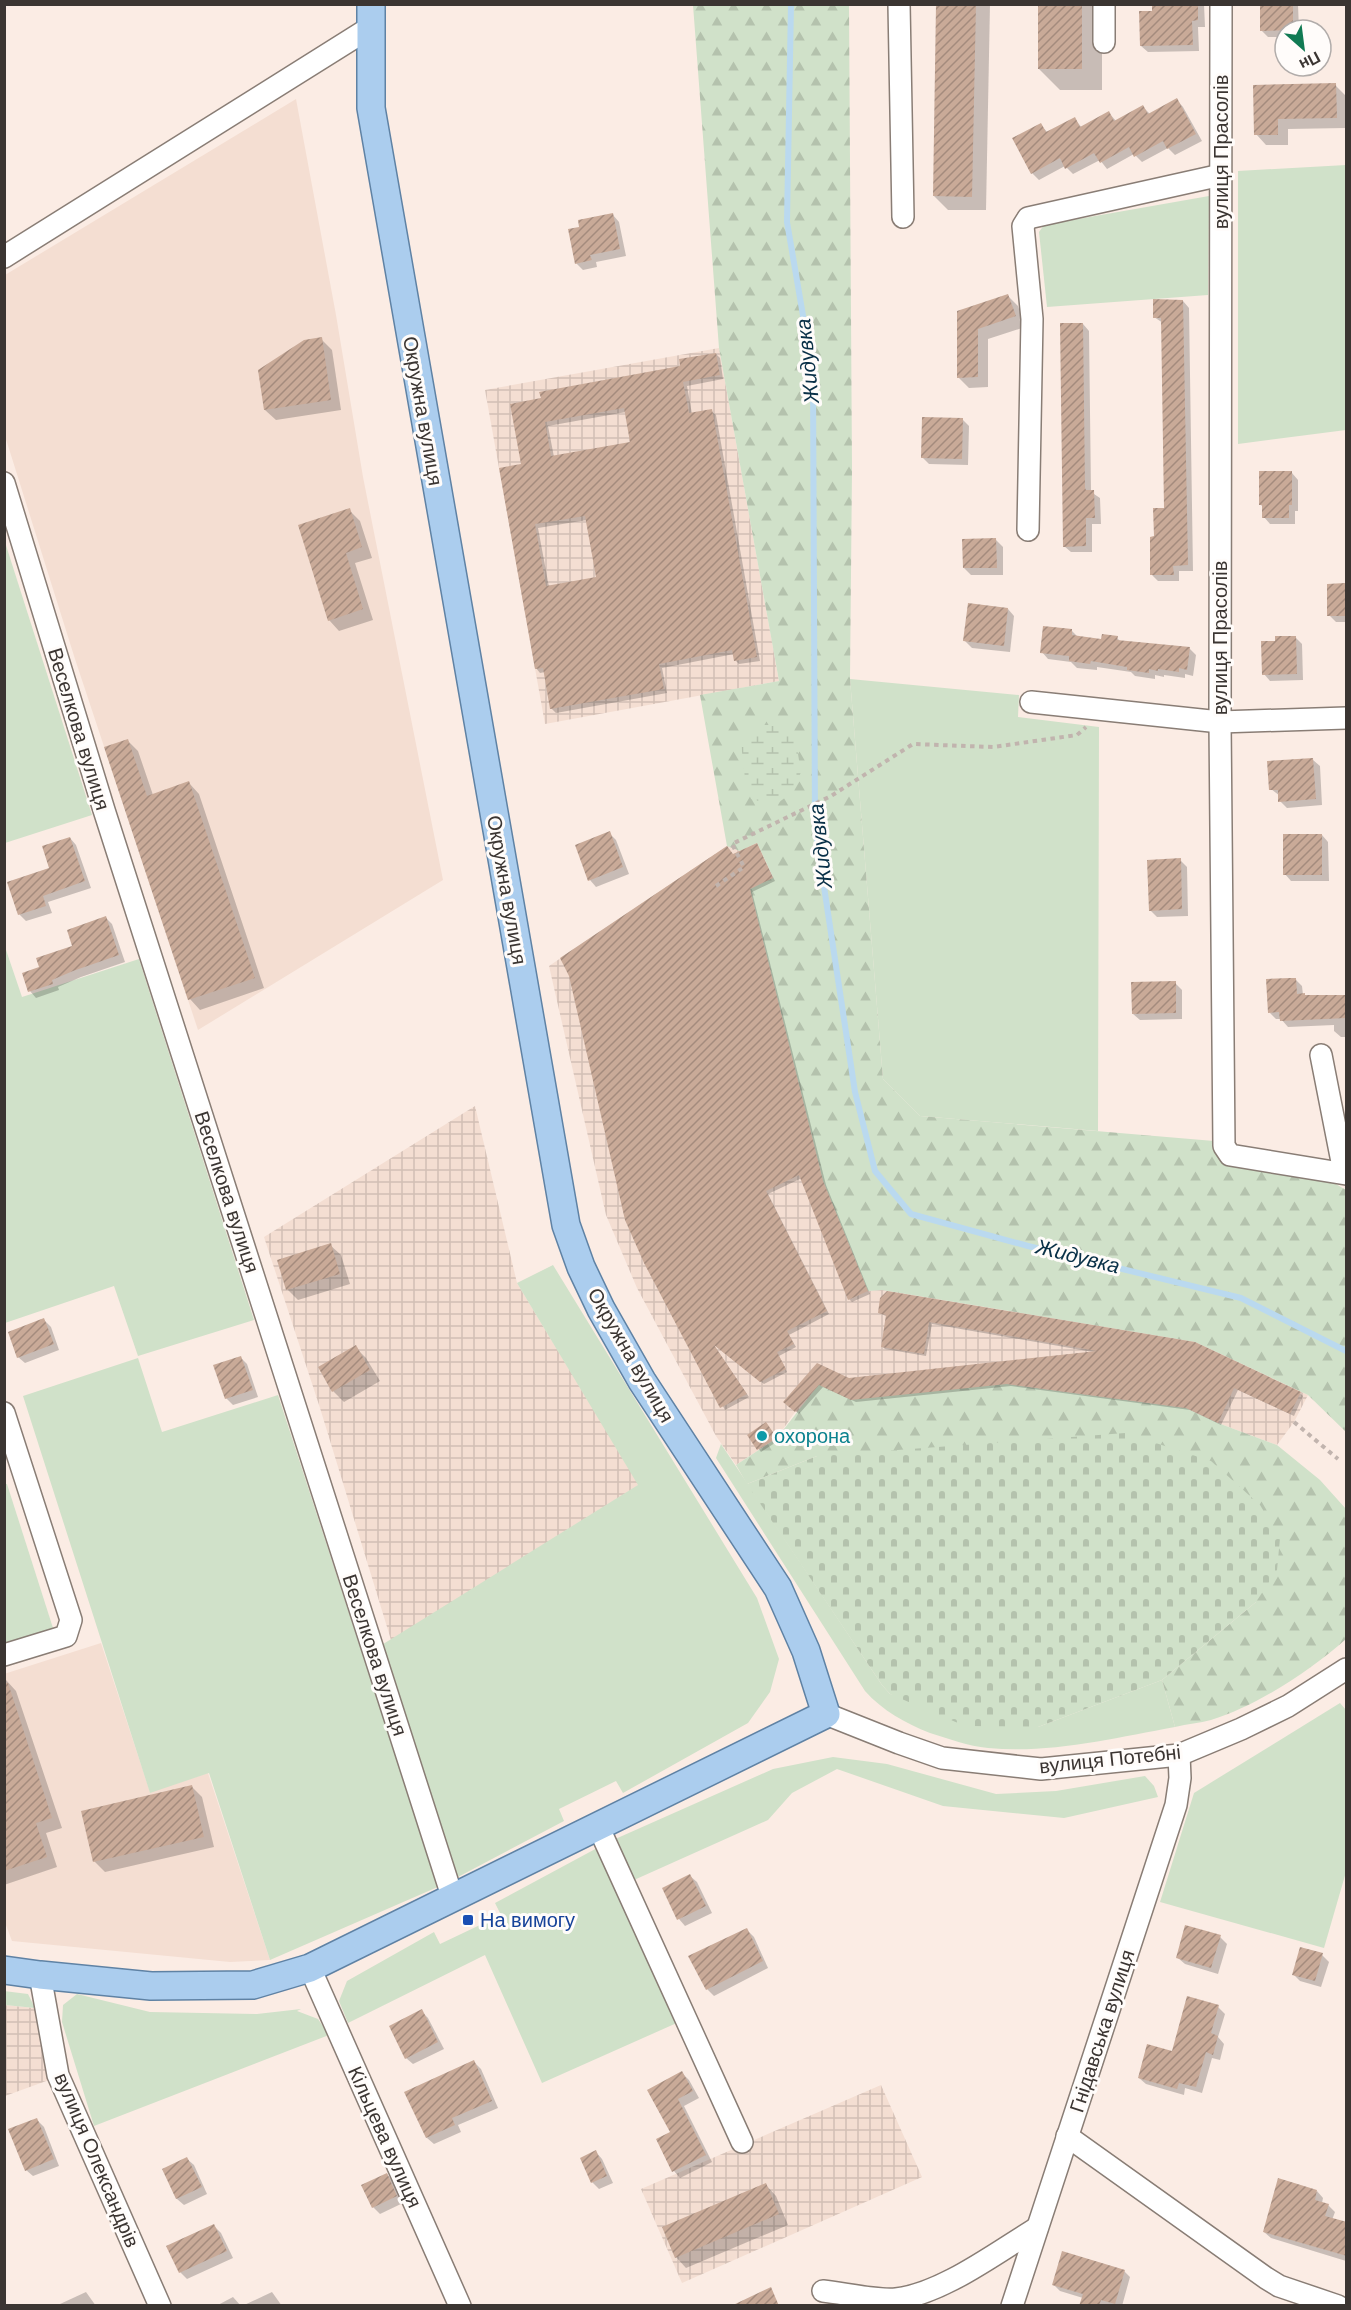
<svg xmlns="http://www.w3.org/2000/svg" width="1351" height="2310" font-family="Arial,sans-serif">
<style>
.built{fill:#f4ded2}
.industrial{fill:url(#industrial-grid)}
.green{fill:#d0e1c9}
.forest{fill:url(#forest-firs)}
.wetland{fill:url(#wetland-marsh)}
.cemetery{fill:url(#cemetery-stones)}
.shadow{fill:#0003;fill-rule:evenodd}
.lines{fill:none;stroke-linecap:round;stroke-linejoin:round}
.stream{stroke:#bad9ef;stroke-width:6}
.building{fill:url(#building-hatch);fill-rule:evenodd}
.minor-casing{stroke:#897d75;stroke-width:24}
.major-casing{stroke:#5f82a4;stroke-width:30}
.path{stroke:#c1b4ae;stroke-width:4;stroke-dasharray:4.5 4.5;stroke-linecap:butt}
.minor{stroke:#fff;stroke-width:21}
.major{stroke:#abcdee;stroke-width:27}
.culture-dot{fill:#0f9aa8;stroke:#fffcfa;stroke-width:2}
.transit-dot{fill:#1a4fb4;stroke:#fffcfa;stroke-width:2}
.labels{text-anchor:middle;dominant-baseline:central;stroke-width:6;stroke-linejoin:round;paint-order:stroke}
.street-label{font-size:20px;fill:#3b3532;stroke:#fffcfa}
.culture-label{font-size:20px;fill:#0d838f;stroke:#fffcfa;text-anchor:start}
.transit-label{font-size:20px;fill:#164399;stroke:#fffcfa;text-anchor:start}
.water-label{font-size:21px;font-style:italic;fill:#093047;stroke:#fffcfa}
</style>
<defs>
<pattern id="industrial-grid" width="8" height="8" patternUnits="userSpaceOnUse" patternTransform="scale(1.5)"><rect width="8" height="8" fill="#f4ded2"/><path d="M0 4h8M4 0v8" fill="none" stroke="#d2bfb5"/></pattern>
<pattern id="forest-firs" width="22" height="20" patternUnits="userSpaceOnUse" patternTransform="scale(1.5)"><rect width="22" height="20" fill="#d0e1c9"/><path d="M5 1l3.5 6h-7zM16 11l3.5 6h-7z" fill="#b4c2ad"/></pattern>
<pattern id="wetland-marsh" width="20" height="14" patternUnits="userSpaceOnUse" patternTransform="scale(1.5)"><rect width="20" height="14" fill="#d0e1c9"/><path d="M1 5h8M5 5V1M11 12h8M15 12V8" fill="none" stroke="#b4c2ad"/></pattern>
<pattern id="cemetery-stones" width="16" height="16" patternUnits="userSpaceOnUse" patternTransform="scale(1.5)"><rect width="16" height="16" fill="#d0e1c9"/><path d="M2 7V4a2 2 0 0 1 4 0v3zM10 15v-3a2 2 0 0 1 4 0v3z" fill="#b4c2ad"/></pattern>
<pattern id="building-hatch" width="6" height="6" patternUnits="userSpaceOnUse" patternTransform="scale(1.5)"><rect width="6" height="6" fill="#c9aa98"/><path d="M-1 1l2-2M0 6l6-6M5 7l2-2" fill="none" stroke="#a48b7d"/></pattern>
</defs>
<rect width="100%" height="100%" fill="#fbece4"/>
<!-- built -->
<g class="built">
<path d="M296,99L336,315L363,477L443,880L198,1030L75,659L5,436V275Z"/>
<path d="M101,1643L150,1792L208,1773L270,1960L230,1962L12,1941L4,1920V1674Z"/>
</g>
<!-- industrial -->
<g class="industrial">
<path d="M719,348L779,681L545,724L485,390Z"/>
<path d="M757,843L773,878L750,889L823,1181L868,1291L882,1290L1195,1342L1308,1395L1294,1422L1277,1445L1218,1423L1186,1408L795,1412L777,1438L736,1465L716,1436L637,1288L606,1215L549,966L727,846L740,851Z"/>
<path d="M475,1106L517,1283L639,1485L391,1640L320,1408L264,1237Z"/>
<path d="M4,2005L35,2008L49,2080L5,2096Z"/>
<path d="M881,2085L922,2177L682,2283L641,2189Z"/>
</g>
<!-- green -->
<g class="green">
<path d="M1346,165V430L1238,444V171Z"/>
<path d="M1209,196L1208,295L1047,307L1039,232L1044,225Z"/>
<path d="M4,539L92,815L5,843H4Z"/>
<path d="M850,679L1019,695L1018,717L1099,727L1098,1131L920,1116L883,1079Z"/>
<path d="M4,944L22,997L139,959L254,1320L138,1356L114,1286L5,1323Z"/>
<path d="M553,1265L757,1598L779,1659L770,1692L748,1723L623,1793L616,1781L559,1809L564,1821L456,1878L380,1646L638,1485L517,1283Z"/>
<path d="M138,1358L162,1432L278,1395L430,1862L440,1886L270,1960L209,1773L150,1793L23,1396Z"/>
<path d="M721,1444L882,1685L890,1694L1038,1727L1162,1680L1175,1727C1114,1738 1050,1754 988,1748C968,1746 949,1739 930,1733C905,1723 883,1711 865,1691L716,1458Z"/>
<path d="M5,1484H7L53,1628L5,1643Z"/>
<path d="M1340,1703L1346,1710V1872L1324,1948L1160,1902L1194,1793Z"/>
<path d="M833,1757L887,1764L996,1794L1056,1791L1145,1776L1154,1786L1158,1797L1064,1818L943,1806L837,1769L792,1793L768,1820L634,1880L613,1840L773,1769Z"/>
<path d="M599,1847L679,2022L542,2083L485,1955L348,2023L339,2001L347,1981L434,1932L440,1944L501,1915L495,1903Z"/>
<path d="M4,1991L28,1994L35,2008L5,2005Z"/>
<path d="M77,1994L150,2012L257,2014L301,2009L297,2011L318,2019L329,2035L94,2126L62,2022L63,2005Z"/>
</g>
<!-- forest -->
<g class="forest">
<path d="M693,5H849L852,469L850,679L883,1079L920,1116L1214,1141V1149L1222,1160L1329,1180L1346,1190V1432L1308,1395L1195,1342L882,1290L868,1291L823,1181L750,889L773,877L757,843L740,851L727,846L700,695L779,681L719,348Z"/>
<path d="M819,1384H1007L1186,1408L1218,1423L1277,1445L1320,1480L1346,1509V1639C1311,1670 1257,1706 1211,1720C1200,1723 1187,1724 1175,1727L1162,1680L1256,1602L817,1456L747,1484L736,1465L777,1438Z"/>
</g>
<!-- wetland -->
<path class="wetland" d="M757,725H785L796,742L801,772L793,792L775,805L751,799L745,778L741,743Z"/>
<!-- cemetery -->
<path class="cemetery" d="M1125,1433L1211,1461L1260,1505L1280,1538L1277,1570L1256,1602L1162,1680L1038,1727L965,1726L890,1694L882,1685L747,1484L817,1456Z"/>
<!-- shadow -->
<g class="shadow">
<path d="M938,4H990L986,210H948L934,196Z"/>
<path d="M1039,4H1102V90H1060L1039,69Z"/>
<path d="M1153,4H1204L1205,27H1198L1199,51L1148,52L1141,46L1153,12Z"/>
<path d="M1261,4H1298L1299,30H1285V37H1268L1261,30Z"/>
<path d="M1335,85L1346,96V128L1288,129V145H1266L1256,134L1255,87Z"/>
<path d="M1177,100L1183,107L1202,141L1175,155L1168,148L1142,162L1134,154L1107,169L1100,160L1073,174L1065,166L1039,180L1032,173L1040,124L1048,133L1075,119L1082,128L1109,113L1116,121L1143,107L1150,114Z"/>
<path d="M613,215L619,222L626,256L596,262L597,267L583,270L576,263L581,228Z"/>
<path d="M1008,296L1018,306L1025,327L988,339V387L969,388L958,377V312Z"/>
<path d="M1183,301L1189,308L1193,571H1179V581H1158L1152,575L1155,538L1165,509L1163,323L1154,317Z"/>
<path d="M1083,324L1089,331L1091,492L1100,498L1101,524H1092V552H1071L1064,546Z"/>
<path d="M321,339L332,350L341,410L276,420L265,410Z"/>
<path d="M716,354L720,358L723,379L687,386L692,414L711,411L716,415L760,661L739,664L735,660L734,654L662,668L667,693L556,713L551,708L545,672L540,673L536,668L522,465L512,405L682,367ZM626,412L632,443L554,457L548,426ZM587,520L598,578L549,587L538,528Z"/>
<path d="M962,419L969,426L968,465L929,464L922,457Z"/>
<path d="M1292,473L1298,480V511H1295V524H1270L1264,517V508L1260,504Z"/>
<path d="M349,510L360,521L372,558L355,563L373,620L339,631L329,620Z"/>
<path d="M996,540L1003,547V575H971L964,568Z"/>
<path d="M1345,585L1346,622H1336L1329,615Z"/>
<path d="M1008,609L1014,616L1010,652L972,648L965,641Z"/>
<path d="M1072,631L1078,637L1103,640L1117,638L1121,642L1189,648L1196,655L1193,676L1185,674V678L1164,675V677L1155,675V679L1135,676L1131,672L1097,667V670L1077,668L1071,662L1048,659L1042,652Z"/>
<path d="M1295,637L1302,644L1303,680L1270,681L1264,674L1277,642Z"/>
<path d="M127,740L138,751L153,795L189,783L199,794L264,988L200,1010L190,999Z"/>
<path d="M1313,760L1320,766L1322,805L1287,808L1280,801V796L1271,789Z"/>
<path d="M609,833L616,840L629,874L596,887L590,880Z"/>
<path d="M1322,835L1328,842L1329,881H1291L1285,874Z"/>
<path d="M70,838L76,845L91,888L48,902L52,913L26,921L19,914L51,869Z"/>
<path d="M757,845L775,881L752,892L826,1185L870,1294L852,1302L849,1299L802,1178L768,1194L829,1314L789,1335L796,1347L779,1356L787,1372L764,1384L713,1344L749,1397L725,1410L646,1263L733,856Z"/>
<path d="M1180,860L1187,867L1188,916L1157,917L1150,910Z"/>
<path d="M106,918L112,924L125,962L81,977L58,987L59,990L36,998L30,991L41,968L74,946Z"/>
<path d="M1295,979L1302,986L1303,995L1307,997L1346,996V1037H1341L1334,1031V1025L1288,1027L1281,1019H1276L1270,1013Z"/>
<path d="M1175,983L1182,990V1019L1140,1020L1133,1014Z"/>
<path d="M330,1245L341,1255L350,1284L298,1300L287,1289Z"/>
<path d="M882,1298L1300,1393L1303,1396L1294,1416L1238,1390L1221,1425L1190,1410L1011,1386L856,1402L823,1387L799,1414L785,1402L817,1365L848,1380L1093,1352L932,1324L926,1356L885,1349L882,1346L888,1317L879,1313Z"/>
<path d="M44,1320L51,1327L59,1350L25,1363L18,1357Z"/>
<path d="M355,1347L366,1358L380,1381L344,1402L333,1391Z"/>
<path d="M240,1357L247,1364L258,1397L233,1405L226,1398Z"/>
<path d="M768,1427L778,1441L761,1452L749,1436Z"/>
<path d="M6,1680L16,1691L62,1828L46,1833L57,1867L4,1885Z"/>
<path d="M192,1787L202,1797L214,1847L105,1872L94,1861Z"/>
<path d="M690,1876L697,1882L712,1913L685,1926L679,1919L664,1888Z"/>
<path d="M747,1930L754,1937L768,1968L714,1996L707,1989Z"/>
<path d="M1220,1937L1227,1944L1218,1974L1185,1964L1178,1958Z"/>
<path d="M1322,1955L1329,1962L1321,1987L1300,1981L1293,1974Z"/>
<path d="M1218,2007L1225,2014L1218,2037L1224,2044L1220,2060L1212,2058L1202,2093L1185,2088L1184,2095L1146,2084L1139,2078L1173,2053Z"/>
<path d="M421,2011L428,2018L444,2049L413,2064L406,2058Z"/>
<path d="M474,2062L481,2069L498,2108L458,2125L461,2132L434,2144L427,2138Z"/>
<path d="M682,2073L689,2080L699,2098L684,2106L712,2162L680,2178L674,2171L672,2133Z"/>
<path d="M37,2120L44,2127L59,2166L33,2176L26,2170Z"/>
<path d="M596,2152L602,2159L613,2183L599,2189L592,2182Z"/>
<path d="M187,2159L194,2165L207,2194L184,2205L177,2199L164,2170Z"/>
<path d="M387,2174L393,2181L403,2203L380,2214L373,2207Z"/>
<path d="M766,2185L776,2196L788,2225L686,2268L676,2257Z"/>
<path d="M1317,2191L1323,2198L1322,2203L1328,2205L1335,2212L1332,2220L1346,2224V2261L1271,2238L1264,2232Z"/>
<path d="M214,2226L221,2233L233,2258L187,2279L180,2272Z"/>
<path d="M1124,2271L1130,2277L1122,2306H1081L1083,2298L1060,2291L1054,2285Z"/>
<path d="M86,2292L96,2306H61L60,2304Z"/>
<path d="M272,2292L282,2306H242Z"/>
<path d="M233,2297L241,2306H216Z"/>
</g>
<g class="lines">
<!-- stream -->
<path class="stream" d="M791,4L787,222L813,374L815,827L855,1092L875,1171L911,1214L1028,1246L1241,1298L1346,1351"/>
</g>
<!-- building -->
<g class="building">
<path d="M936,4H976L972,197L933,196Z"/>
<rect x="1038" y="4" width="44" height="65"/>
<path d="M1152,4H1198V20L1192,21L1193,45L1140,46L1139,11H1152Z"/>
<path d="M1260,4H1293V30L1260,31Z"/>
<path d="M1336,83L1337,118L1278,119V135H1254L1253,85Z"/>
<path d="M1177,98L1196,134L1167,149L1163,141L1134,157L1129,147L1100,163L1094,153L1065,169L1060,158L1031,174L1012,138L1041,123L1046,132L1075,117L1080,127L1109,111L1114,121L1143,105L1148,114Z"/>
<path d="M613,213L620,249L590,255L592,260L575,264L568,229L579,227L578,220Z"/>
<path d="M1008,294L1016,316L978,329V377L957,378V311Z"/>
<path d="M1153,299L1183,300L1188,565L1173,566L1174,575H1150V537L1154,536L1153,508H1164L1161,318H1153Z"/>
<path d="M1060,323H1083L1085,488L1086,490H1094L1095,518H1086V546L1063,547Z"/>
<path d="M322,337L331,400L264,410L258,370L304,340Z"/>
<path d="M716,353L720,375L683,382L689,413L712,409L757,657L734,661L732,650L659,664L664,689L550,709L543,668L535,669L499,468L521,464L510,404L541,398L539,392L680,366L679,359ZM624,408L630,442L551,456L545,422ZM585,516L596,577L546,586L535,524Z"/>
<path d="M922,417L963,418L962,459L921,458Z"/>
<path d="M1259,471H1292V505H1289V518H1262V505H1259Z"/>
<path d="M350,508L362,547L346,553L363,609L328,621L298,525Z"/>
<path d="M996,538L997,568H963L962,539Z"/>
<path d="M1345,583L1346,616H1327V584Z"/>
<path d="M968,603L1008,608L1004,646L963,641Z"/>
<path d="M1043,626L1072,629V635L1101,639L1102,634L1118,636L1117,640L1190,647L1187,670L1179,668V672L1158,669V671L1149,669V673L1127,670V667L1091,661L1090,664L1069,661V656L1040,653Z"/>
<path d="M1275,636H1296L1297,674L1262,675L1261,641H1275Z"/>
<path d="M128,739L147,796L189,781L255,978L188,1000L104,747Z"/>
<path d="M1313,758L1316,799L1278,802V790H1269L1267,761Z"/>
<path d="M610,831L623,867L588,881L575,845Z"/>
<rect x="1283" y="834" width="39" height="41"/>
<path d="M70,837L85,881L43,896L46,906L18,915L7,882L49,868L42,846Z"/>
<path d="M757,843L773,878L750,889L823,1181L868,1291L848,1300L799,1175L766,1191L827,1311L787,1331L794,1344L777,1352L786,1369L760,1382L714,1345L747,1394L720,1408L644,1263L625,1220L569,976L560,958L727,846L733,854Z"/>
<path d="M1181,858L1182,909L1149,911L1147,860Z"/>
<path d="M106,916L119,955L73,971L52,980L53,984L28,992L22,973L39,967L36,958L72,946L67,930Z"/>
<path d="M1290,978H1296L1297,994L1305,993V995H1347V1018L1280,1021L1279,1012L1268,1013L1266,979Z"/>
<path d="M1176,981V1013L1132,1014L1131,982Z"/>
<path d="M331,1243L340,1274L286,1290L277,1260Z"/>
<path d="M887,1291L1195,1342L1301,1392L1290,1414L1234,1388L1218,1423L1186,1408L1007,1384L851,1400L819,1385L795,1412L783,1402L817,1363L849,1378L1097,1351L929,1322L924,1354L881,1347L886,1315L878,1313L880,1298Z"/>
<path d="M44,1318L54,1344L17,1358L8,1332Z"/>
<path d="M356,1345L370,1370L332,1392L318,1367Z"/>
<path d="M241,1356L253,1390L225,1399L213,1365Z"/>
<path d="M766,1422L777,1438L757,1450L747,1435Z"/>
<path d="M4,1683H8L52,1818L36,1823L47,1857L4,1871Z"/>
<path d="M192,1785L204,1837L93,1862L81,1811Z"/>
<path d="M690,1874L706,1906L677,1920L662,1888Z"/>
<path d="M1185,1925L1221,1935L1211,1968L1176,1958Z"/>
<path d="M747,1928L763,1961L706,1990L688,1956Z"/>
<path d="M1300,1947L1323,1953L1315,1981L1292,1975Z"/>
<path d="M1187,1996L1219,2005L1211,2033L1218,2036L1213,2055L1206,2052L1196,2087L1179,2083L1177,2089L1138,2078L1147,2044L1172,2051Z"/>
<path d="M422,2009L438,2042L405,2059L389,2026Z"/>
<path d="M474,2060L492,2101L452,2118L455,2125L426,2138L404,2092Z"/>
<path d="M682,2071L693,2091L678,2099L706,2155L672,2172L656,2139L670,2132L647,2090Z"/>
<path d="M37,2118L54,2159L25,2171L8,2129Z"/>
<path d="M596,2150L607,2176L591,2183L580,2158Z"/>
<path d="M187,2157L202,2187L176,2199L162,2169Z"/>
<path d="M387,2173L397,2196L372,2208L361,2185Z"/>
<path d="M1278,2178L1317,2190L1315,2200L1329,2204L1325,2216L1347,2222V2256L1263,2232Z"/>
<path d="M766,2183L779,2214L675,2258L662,2227Z"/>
<path d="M214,2224L227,2251L179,2273L166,2246Z"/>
<path d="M1062,2251L1125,2270L1115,2304L1101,2300L1099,2306H1079L1083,2294L1052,2285Z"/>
<path d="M771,2287L779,2306H731Z"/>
</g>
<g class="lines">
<!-- minor casing -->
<g class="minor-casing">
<g id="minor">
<path d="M899,4L903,217"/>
<path d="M1221,4L1220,722L1224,1146L1230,1155L1346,1174"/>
<path d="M1104,42V4"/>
<path d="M4,257L371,27"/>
<path d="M4,483L104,810L453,1899"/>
<path d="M1028,530L1032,319L1023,226L1028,218L1221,175"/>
<path d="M1031,702L1220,722L1346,718"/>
<path d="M1321,1055L1344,1172"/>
<path d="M4,1413L71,1620L66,1636L4,1655"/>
<path d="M826,1714L899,1743L942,1758L1041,1769L1179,1755L1241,1729L1288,1706L1346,1669"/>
<path d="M598,1826L742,2142"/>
<path d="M310,1968L460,2306"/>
<path d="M40,1975L58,2075L160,2306"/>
<path d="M1067,2136L1266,2278L1279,2286L1338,2306"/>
<path d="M823,2291C843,2293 877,2301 896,2299C942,2294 997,2252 1037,2228"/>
<path d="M1012,2306L1176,1805L1180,1778L1179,1755"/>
</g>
</g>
<!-- major casing -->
<g class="major-casing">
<path id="major" d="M4,1970L40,1975L151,1986L253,1985L310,1968L826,1714L806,1651L778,1588L642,1381L601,1309L581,1267L566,1225L371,108V4"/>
</g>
<!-- path -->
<g class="path">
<path d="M716,886L744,867L732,844L831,796L913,744L993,747L1077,735L1086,727"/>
<path d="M1294,1422L1338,1459"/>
</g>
<!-- minor -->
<use href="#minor" class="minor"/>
<!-- major -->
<use href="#major" class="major"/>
</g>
<!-- markers -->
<circle class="culture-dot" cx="762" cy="1436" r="6"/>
<rect class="transit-dot" x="462" y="1914" width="12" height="12" rx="3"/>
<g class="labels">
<!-- street labels -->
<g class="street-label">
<text transform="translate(1221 152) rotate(-90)">вулиця Прасолів</text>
<text transform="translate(423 411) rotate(80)">Окружна вулиця</text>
<text transform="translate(1220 638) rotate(-90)">вулиця Прасолів</text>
<text transform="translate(79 729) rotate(73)">Веселкова вулиця</text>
<text transform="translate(507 890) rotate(80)">Окружна вулиця</text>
<text transform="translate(227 1192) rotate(72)">Веселкова вулиця</text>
<text transform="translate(631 1355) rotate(60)">Окружна вулиця</text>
<text transform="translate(375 1655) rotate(72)">Веселкова вулиця</text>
<text transform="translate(1110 1759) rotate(-6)">вулиця Потебні</text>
<text transform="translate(1102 2031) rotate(-72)">Гнідавська вулиця</text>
<text transform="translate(385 2137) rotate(66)">Кільцева вулиця</text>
<text transform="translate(97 2160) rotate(67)">вулиця Олександрів</text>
</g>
<!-- culture labels -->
<g class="culture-label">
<text x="774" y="1436">охорона</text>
</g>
<!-- transit labels -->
<g class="transit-label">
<text x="480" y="1920">На вимогу</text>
</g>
<!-- water labels -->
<g class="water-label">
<text transform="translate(807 361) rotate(-96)">Жидувка</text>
<text transform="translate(820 846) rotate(-96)">Жидувка</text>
<text transform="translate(1078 1256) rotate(14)">Жидувка</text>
</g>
</g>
<!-- border -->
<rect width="1351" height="2310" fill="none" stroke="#3b3532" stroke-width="12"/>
<!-- north arrow -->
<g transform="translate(1303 48) rotate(152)"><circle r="28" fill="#fffcfa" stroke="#b1acaa" stroke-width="1.5"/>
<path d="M0-4.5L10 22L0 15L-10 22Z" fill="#117a53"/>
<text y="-9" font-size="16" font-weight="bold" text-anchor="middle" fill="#3b3532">Пн</text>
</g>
</svg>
